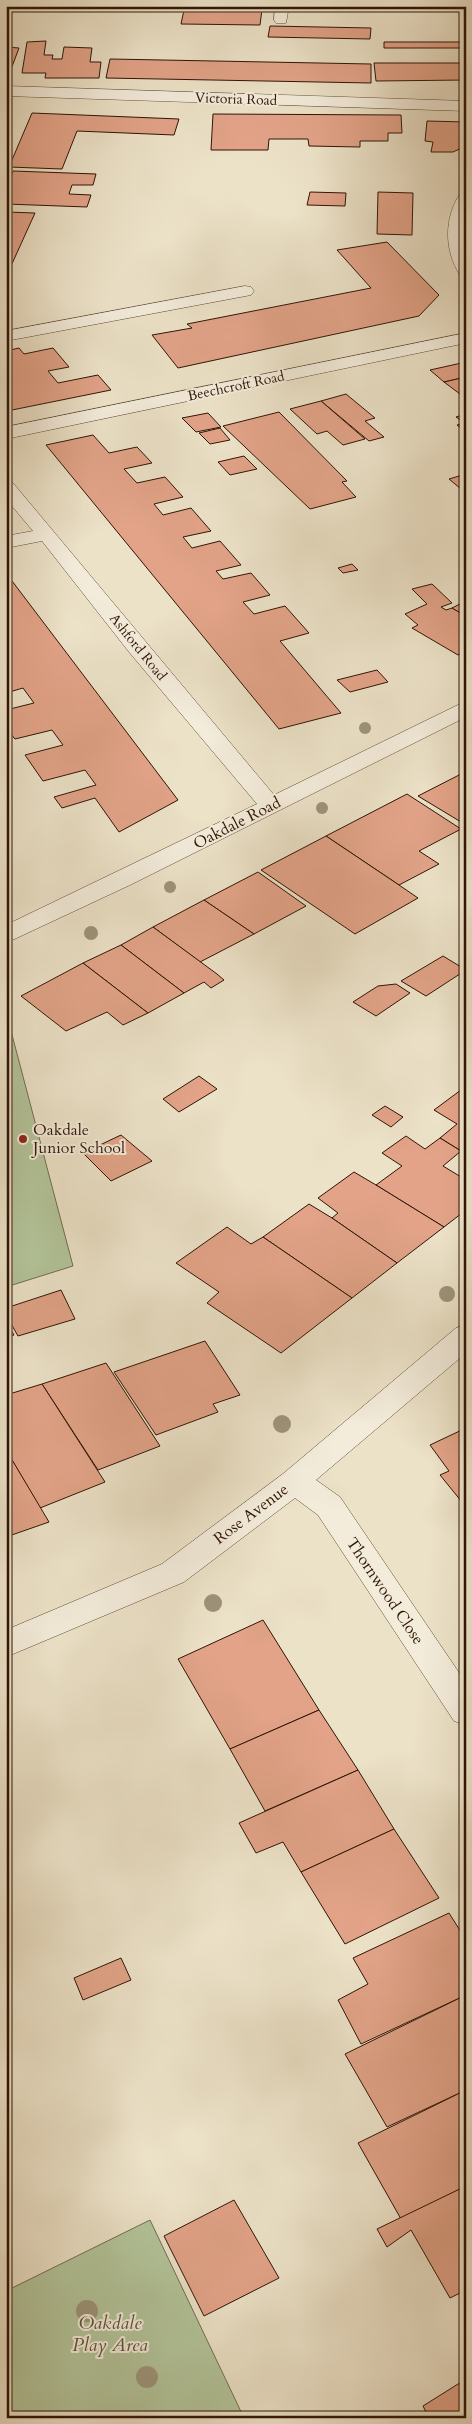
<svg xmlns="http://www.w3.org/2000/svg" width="472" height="2424" font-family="Cardo,serif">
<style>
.green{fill:#b3c49a;stroke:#716c4f}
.building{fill:#e2a388;stroke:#2f1404}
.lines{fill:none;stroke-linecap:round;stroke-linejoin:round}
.minor-casing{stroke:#5e4835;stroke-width:1}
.minor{fill:#f3ecdb;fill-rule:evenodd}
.tree{fill:#9d9379}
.poi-dot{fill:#8f2418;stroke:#f3ecdb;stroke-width:2}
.labels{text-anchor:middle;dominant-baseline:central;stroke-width:4;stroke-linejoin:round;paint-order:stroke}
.far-street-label{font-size:14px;fill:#2f1404;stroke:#f3ecdb}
.street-label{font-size:16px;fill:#2f1404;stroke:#f3ecdb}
.poi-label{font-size:16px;fill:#2f1404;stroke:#f3ecdb;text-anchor:start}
.near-park-label{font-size:19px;font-style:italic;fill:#5d5238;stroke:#f3ecdb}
</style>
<rect width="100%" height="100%" fill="#ece2c8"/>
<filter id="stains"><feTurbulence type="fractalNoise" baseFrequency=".004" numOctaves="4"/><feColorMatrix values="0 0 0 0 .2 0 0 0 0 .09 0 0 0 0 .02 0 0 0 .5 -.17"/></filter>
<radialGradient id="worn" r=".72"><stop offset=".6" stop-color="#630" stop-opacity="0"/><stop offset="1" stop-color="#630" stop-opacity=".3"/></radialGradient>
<!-- green -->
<g class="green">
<path d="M6,1012L73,1266L6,1287Z"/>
<path d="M150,2220L244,2418H6V2291Z"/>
</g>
<!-- building -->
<g class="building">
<path d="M150,6H206L262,9L260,25L181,24L184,10L150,9Z"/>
<path d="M270,26L371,28L370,39L268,37Z"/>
<path d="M46,41L44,55H53L52,59H62L64,47L92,48L90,62H101L99,78H45L46,73H22L27,42Z"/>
<path d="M384,42H462L463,48H384Z"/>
<path d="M6,47L19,48L10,72H6Z"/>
<path d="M110,59L371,64V83L106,78Z"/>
<path d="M374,63H466V80L376,81Z"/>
<path d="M32,113L179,119L174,135L77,131L62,169L9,167Z"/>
<path d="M213,114L401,115L402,133H388V141H360V147L309,146L308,139H269L268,150H211Z"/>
<path d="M427,121L466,122V146L453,152H431L433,142L425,141Z"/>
<path d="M13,171L96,174L93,185H72L69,194L91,195L87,207L6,204V188Z"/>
<path d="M310,192L346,193L345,206L307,205Z"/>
<path d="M378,192L413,193L412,235L377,234Z"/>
<path d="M6,212L35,213L6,277Z"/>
<path d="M387,242L439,295L419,316L178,368L152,335L192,328L187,324L371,288L337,250Z"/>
<path d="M19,348L24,354L53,348L69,367L48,371L58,383L98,375L111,390L12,410L6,402V351Z"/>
<path d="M466,362V377L444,382L430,370Z"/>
<path d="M466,377V392L460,394L444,382Z"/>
<path d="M346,394L375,418L365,421L384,437L369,441L321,401Z"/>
<path d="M321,401L365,439L343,445L327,431L317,434L290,409Z"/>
<path d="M279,412L347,481L342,482L356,497L310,509L223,426Z"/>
<path d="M208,413L221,427L196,432L182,418Z"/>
<path d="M466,414V428L462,429L457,425L465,423L456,417Z"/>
<path d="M220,428L230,440L210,444L199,433Z"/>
<path d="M93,435L109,453L137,447L152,463L124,469L137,483L165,477L183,497L154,504L163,515L191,508L211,531L183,537L192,548L220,541L241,565L216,571L223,579L251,573L270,595L243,602L254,614L285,606L309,633L280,641L341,713L279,729L46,445Z"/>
<path d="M244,456L257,469L230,475L218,462Z"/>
<path d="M466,474V488L461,489L449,479Z"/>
<path d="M352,564L358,570L343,573L338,568Z"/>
<path d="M6,573L178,800L119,832L95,798L62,808L54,797L96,785L85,770L43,781L25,755L63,745L52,730L15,739L6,728V710L34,703L23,688L6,693Z"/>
<path d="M432,584L452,603L441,607L446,610L452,608L466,616V651L458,655L412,628L418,625L405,614L427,604L412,589Z"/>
<path d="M466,601V616L452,608Z"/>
<path d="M377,670L388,682L350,692L337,680Z"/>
<path d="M461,774L466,777V825L418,796Z"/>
<path d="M407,794L461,829L419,851L439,864L399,885L326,836Z"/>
<path d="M326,836L399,885L418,898L355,934L261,870Z"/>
<path d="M258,872L306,906L254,934L204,900Z"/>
<path d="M204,900L254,934L200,962L153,927Z"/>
<path d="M153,927L217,974L224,980L211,988L204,982L184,993L121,945Z"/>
<path d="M121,945L184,993L148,1013L83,963Z"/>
<path d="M443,956L466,970L426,996L401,981Z"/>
<path d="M83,963L148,1013L123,1025L107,1012L66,1031L21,996Z"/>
<path d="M396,984L410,993L376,1016L353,1002L378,986Z"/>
<path d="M199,1076L217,1089L179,1112L163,1099Z"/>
<path d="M465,1087L466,1088V1154L440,1138L457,1124L434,1110Z"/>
<path d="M385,1106L403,1117L391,1127L372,1115Z"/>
<path d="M121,1135L152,1161L111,1181L83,1153Z"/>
<path d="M406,1136L425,1149L440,1138L461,1151L443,1166L466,1180V1210L444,1227L376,1185L402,1166L382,1153Z"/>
<path d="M354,1172L376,1185L444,1227L397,1263L332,1218L338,1213L318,1198Z"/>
<path d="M309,1204L332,1218L397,1263L352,1298L263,1237Z"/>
<path d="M227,1227L251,1244L263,1237L352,1298L281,1353L207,1303L219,1292L176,1263Z"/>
<path d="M61,1290L75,1319L18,1336L6,1315V1308Z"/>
<path d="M6,1321L14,1335L6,1337Z"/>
<path d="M205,1341L240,1395L213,1404L218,1412L156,1435L114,1372Z"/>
<path d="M106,1363L160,1446L98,1470L42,1384Z"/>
<path d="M42,1384L105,1482L40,1508L6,1450V1395Z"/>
<path d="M466,1428V1507L440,1475L449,1471L430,1445Z"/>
<path d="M8,1453L49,1522L6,1537V1454Z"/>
<path d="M263,1620L319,1710L230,1749L178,1659Z"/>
<path d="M319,1710L358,1770L265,1811L230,1749Z"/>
<path d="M358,1770L394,1829L301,1872L283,1842L256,1853L239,1823Z"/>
<path d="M394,1829L439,1898L345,1944L301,1872Z"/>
<path d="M449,1913L466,1940V1995L361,2044L338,2000L368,1984L353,1958Z"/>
<path d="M121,1958L131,1980L83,2000L74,1978Z"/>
<path d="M466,1995V2090L387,2127L345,2054Z"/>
<path d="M466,2090V2186L401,2219L358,2143Z"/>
<path d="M466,2186V2290L450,2298L411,2230L387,2247L377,2229Z"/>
<path d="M234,2200L279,2278L204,2316L164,2236Z"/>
<path d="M466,2379V2418H429L423,2406Z"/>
</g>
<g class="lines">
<!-- minor casing -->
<g class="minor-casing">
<g id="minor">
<path d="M275,6H289L286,23H276L274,20Z"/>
<path d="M6,86L466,101V111L6,96Z"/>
<path d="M466,192V276L460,275C444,251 444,217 460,194Z"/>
<path d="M245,286L251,287L254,291L251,295L6,341V331Z"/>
<path d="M466,333V343L6,439V427Z"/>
<path d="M6,481L13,483L274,795L466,701V717L130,885L6,943V925L257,804L129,652L42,541L6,548V536L33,531L6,499Z"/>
<path d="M466,1325V1353L316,1480L340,1497L466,1683V1725L454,1721L318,1515L295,1498L184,1582L6,1657V1630L162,1564L284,1473L456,1328Z"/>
</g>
</g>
<!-- minor -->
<use href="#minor" class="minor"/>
</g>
<!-- trees -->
<g class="tree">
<circle cx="365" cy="728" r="6"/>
<circle cx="322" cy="808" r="6"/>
<circle cx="170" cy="887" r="6"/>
<circle cx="91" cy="933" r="7"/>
<circle cx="447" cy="1294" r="8"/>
<circle cx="282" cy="1424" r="9"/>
<circle cx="213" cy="1603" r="9"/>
<circle cx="87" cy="2311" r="11"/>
<circle cx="147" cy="2377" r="11"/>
</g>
<!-- markers -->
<circle class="poi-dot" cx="23" cy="1139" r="5"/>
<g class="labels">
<!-- far-street labels -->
<g class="far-street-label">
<text transform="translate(236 99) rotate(2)">Victoria Road</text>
<text transform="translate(236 386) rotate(-12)">Beechcroft Road</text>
<text transform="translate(138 647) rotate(51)">Ashford Road</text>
</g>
<!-- street labels -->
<g class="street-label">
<text transform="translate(237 823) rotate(-27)">Oakdale Road</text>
<text transform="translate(251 1514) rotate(-37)">Rose Avenue</text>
<text transform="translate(385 1591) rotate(56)">Thornwood Close</text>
</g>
<!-- poi labels -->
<g class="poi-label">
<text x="33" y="1130">Oakdale<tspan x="33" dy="18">Junior School</tspan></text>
</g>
<!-- near-park labels -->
<g class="near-park-label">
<text x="110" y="2323">Oakdale<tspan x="110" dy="22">Play Area</tspan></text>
</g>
</g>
<!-- margin -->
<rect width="472" height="2424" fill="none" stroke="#ece2c8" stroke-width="25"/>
<rect x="8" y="8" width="457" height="2409" fill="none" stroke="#2f1404" stroke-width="2.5"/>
<rect x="12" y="12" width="447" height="2399" fill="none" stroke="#2f1404"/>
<rect width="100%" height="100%" filter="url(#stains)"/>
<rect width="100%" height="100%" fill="url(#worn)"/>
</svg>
